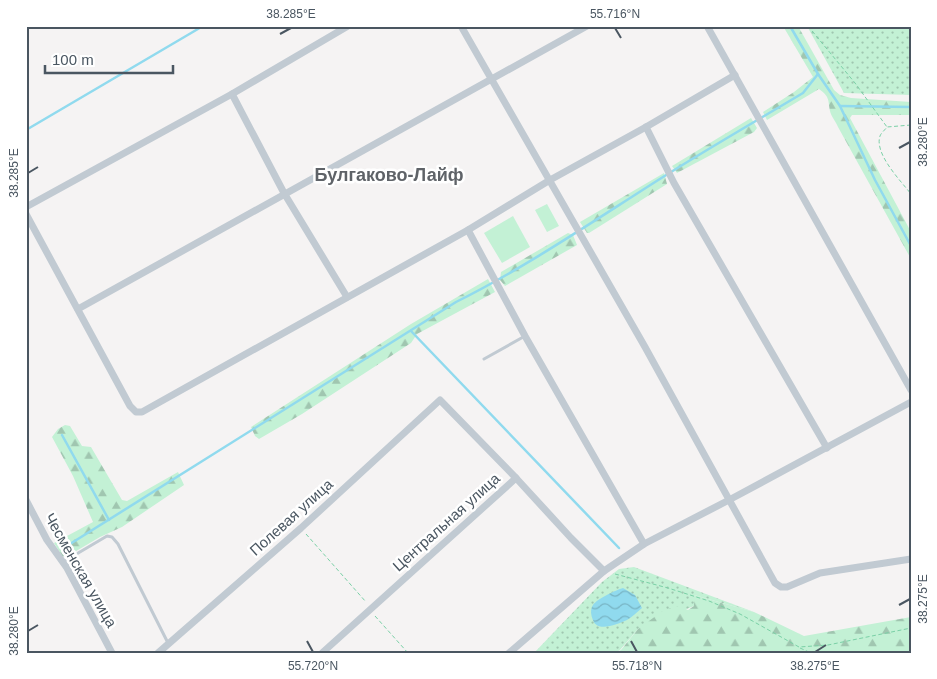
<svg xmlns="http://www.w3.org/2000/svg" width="937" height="679" font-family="Helvetica,sans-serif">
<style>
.grass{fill:url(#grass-dots)}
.forest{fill:url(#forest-firs)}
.park{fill:#c3f1d5}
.water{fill:url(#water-waves)}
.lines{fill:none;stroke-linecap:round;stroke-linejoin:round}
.stream{stroke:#90daee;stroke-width:2.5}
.path{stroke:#7ad0a6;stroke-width:1;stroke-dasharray:4 2.5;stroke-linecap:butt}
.lane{stroke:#c1cad2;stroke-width:3}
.street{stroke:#c1cad2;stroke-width:7}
.ticks{fill:none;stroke:#4a5661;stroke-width:2}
.labels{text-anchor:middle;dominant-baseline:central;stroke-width:5;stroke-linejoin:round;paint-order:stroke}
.street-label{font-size:15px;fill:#4a5661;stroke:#fff}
.quarter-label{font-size:18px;font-weight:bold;fill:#5f6368;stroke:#fff}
.neatline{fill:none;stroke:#4a5661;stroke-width:2}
.ticks-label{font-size:12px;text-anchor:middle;fill:#4a5661}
</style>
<defs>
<pattern id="grass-dots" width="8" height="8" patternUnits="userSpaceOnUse" patternTransform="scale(1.25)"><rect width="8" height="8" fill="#c3f1d5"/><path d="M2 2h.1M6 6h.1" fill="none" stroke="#a0c6b0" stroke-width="1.8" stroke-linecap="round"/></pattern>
<pattern id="forest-firs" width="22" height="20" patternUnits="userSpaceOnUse" patternTransform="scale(1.25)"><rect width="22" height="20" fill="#c3f1d5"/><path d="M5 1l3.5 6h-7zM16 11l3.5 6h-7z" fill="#a0c6b0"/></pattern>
<pattern id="water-waves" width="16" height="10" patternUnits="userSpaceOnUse" patternTransform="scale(1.25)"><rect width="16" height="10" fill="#90daee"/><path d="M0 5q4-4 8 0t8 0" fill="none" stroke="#78b4c4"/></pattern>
</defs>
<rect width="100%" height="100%" fill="#f5f3f3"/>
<!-- grass -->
<g class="grass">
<path d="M807,26H911V95L844,93Z"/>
<path d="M634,567L754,612L694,595V606L638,629L620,650L615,653H534L602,582L619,569Z"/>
</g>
<!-- forest -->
<g class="forest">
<path d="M783,26H798L834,90L840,95L851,98L911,102V115H852L850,118L911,232V259L838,127C836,122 831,116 830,111C828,100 830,97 819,89L767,120L763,112L794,92L813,77Z"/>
<path d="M751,118L757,128L754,132L677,173L672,166Z"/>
<path d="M664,173L667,184L589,233H587L580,222Z"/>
<path d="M568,233L573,235L577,245L505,286L500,280L501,272Z"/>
<path d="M488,279L495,292L417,334L411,343L302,414L259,439L255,436L251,427L411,324Z"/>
<path d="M65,425L70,426L82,446L91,447L122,500L127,501L178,472L184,485L122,527L100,537L66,557L62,556L54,543L93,522L73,476L52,437L58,429Z"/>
<path d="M694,595L754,612L804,636L911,617V653H615L621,650L638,629L664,610L679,606L688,610L694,606Z"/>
</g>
<!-- park -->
<g class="park">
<path d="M547,204L559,226L547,232L535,210Z"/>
<path d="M513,216L530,247L502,263L484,233Z"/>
</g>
<!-- water -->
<path class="water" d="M623,588L635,595L642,608C637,612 632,617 627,620C618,624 597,633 593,620C591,616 590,609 593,605C597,599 616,590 623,588Z"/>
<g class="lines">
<!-- stream -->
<g class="stream">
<path d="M790,26L818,74L840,106L875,180L911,246"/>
<path d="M840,106L911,107"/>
<path d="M26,130L203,26"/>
<path d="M411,331L619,548"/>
<path d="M62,435L109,520"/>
<path d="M62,549L456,302C528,266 595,220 663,177C709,148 756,121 803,93L818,74"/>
</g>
<!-- path -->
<g class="path">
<path d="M808,26L855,83L887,127"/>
<path d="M911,125L887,127C885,130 881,133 880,136C874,154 901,181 911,194"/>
<path d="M306,534L366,602"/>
<path d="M615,574L668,588L709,601L740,614L799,647L828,645L911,628"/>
<path d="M375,616L408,653"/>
<path d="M800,648L811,653"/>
</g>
<!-- lane -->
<g class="lane">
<path d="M484,359L525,336"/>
<path d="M63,562L107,536L112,537L118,544L168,643"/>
</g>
<!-- street -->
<g class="street">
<path d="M461,26L645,347L775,583L781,587H787L820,573L911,559"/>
<path d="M707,26L911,390"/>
<path d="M232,94L284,193L347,297"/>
<path d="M646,127L674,183L827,448"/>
<path d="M26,207L232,94L348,26"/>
<path d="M26,214L130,406L136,412H142L468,230L550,180L646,127L735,75"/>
<path d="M468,230L525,336L644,544"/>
<path d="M78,309L587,26"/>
<path d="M26,500L47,540L67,568L112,653"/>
<path d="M158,653L301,528L440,400L516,478"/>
<path d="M322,653L516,478L571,538L604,571"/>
<path d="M509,653L604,571L644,544L729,500L911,402"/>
</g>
</g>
<!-- ticks -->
<path class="ticks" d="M615,28L621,38M280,34L291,28M899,148L910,142M28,173L38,167M899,605L910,599M28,631L38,625M307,641L313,652M631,641L637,652M815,652L826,645"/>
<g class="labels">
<!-- street labels -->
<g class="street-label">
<text transform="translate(291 517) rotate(-42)">Полевая улица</text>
<text transform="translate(446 522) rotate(-42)">Центральная улица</text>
<text transform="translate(81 570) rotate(60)">Чесменская улица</text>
</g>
<!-- quarter labels -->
<g class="quarter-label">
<text x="389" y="175">Булгаково-Лайф</text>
</g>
</g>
<!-- border -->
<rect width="937" height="679" fill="none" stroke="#ffffff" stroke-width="55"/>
<!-- scale -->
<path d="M45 65v8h128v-8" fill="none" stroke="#4a5661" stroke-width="2.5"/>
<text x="52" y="65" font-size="15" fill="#4a5661" stroke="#ffffff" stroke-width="4" paint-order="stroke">100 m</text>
<rect x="28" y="28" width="882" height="624" class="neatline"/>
<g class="ticks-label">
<text x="291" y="18">38.285°E</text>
<text x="615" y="18">55.716°N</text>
<text transform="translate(923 142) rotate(-90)" y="4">38.280°E</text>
<text transform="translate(14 173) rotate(-90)" y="4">38.285°E</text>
<text transform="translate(923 599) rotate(-90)" y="4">38.275°E</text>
<text transform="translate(14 631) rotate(-90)" y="4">38.280°E</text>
<text x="313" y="670">55.720°N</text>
<text x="637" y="670">55.718°N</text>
<text x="815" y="670">38.275°E</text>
</g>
</svg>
